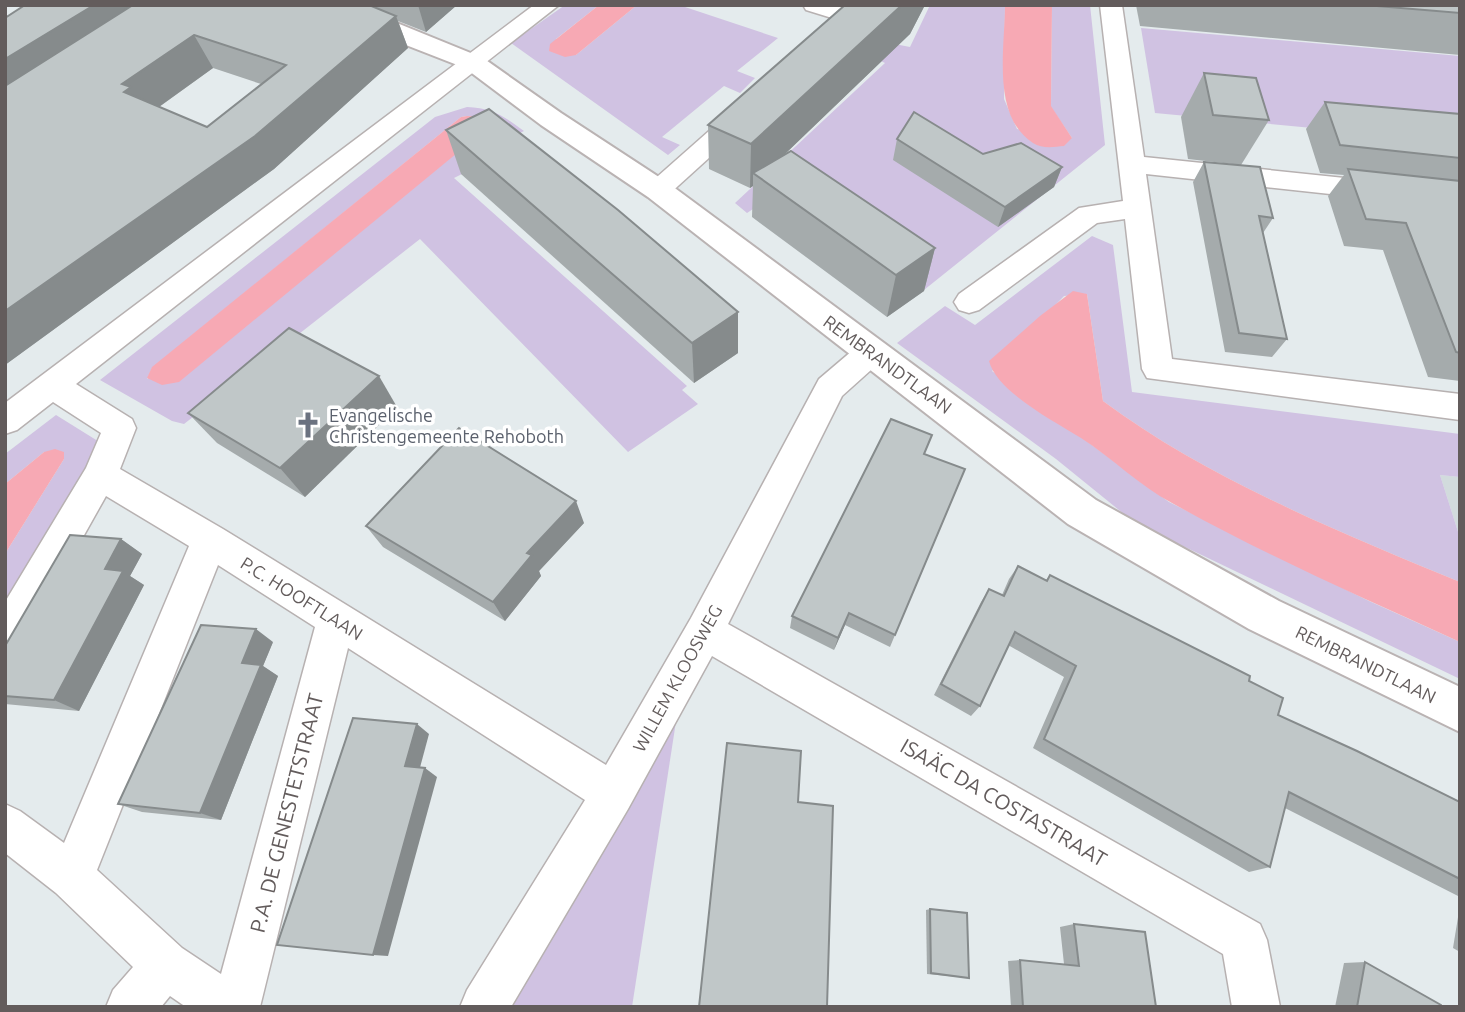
<svg xmlns="http://www.w3.org/2000/svg" width="1465" height="1012" font-family="Ubuntu,sans-serif">
<style>
.education{fill:#d2dbdd}
.green{fill:#d0c2e2;fill-rule:evenodd}
.water{fill:#f7a9b4}
.lines{fill:none;stroke-linecap:round;stroke-linejoin:round}
.street-casing{stroke:#b7b1b1;stroke-width:3}
.secondary-casing{stroke:#bab3b3;stroke-width:4}
.street{fill:#fff;fill-rule:evenodd}
.secondary{fill:#fff;fill-rule:evenodd}
.wall{fill:#a5abac;fill-rule:evenodd}
.shaded-wall{fill:#868b8c}
.building{fill:#c0c7c8;stroke:#868b8c;stroke-width:2;fill-rule:evenodd}
.labels{text-anchor:middle;dominant-baseline:central;stroke-width:7;stroke-linejoin:round;paint-order:stroke}
.street-label{font-size:18px;fill:#635c5c;stroke:#fff}
.worship-label{font-size:18px;fill:#5b616d;stroke:#fff;text-anchor:start}
.near-street-label{font-size:21px;fill:#635c5c;stroke:#fff}
</style>
<rect width="100%" height="100%" fill="#e4ebed"/>
<!-- education -->
<path class="education" d="M1440,475L1460,477V538Z"/>
<!-- green -->
<g class="green">
<path d="M565,5H599L556,39L576,55L637,5H679L778,38L737,71L755,78L740,93L724,86L662,137L680,145L668,155L511,43Z"/>
<path d="M930,5H1005L1004,99L1017,129L1072,138L1051,107L1052,5H1090L1105,145L924,290L783,189L747,213L735,203L885,63L860,51L869,39L910,47Z"/>
<path d="M1141,28L1460,56V142L1155,113Z"/>
<path d="M467,107C492,108 504,116 524,131L494,146L502,154L454,178L687,386L682,390L698,404L628,452L420,239L184,424L172,421L100,380L435,117ZM467,116L487,117L147,379L152,368L461,117Z"/>
<path d="M1092,236L1113,245L1132,392L1460,434V477L1440,475L1460,538V582C1339,532 1208,479 1103,401L1087,294L1064,296L992,371L1169,502L1369,601L1460,642V679L1135,523L1056,459L897,343L945,306L975,325Z"/>
<path d="M56,415L101,443L5,610V554L64,459L44,452L5,484V454Z"/>
<path d="M679,702L632,1007H510Z"/>
</g>
<!-- water -->
<g class="water">
<path d="M599,5H637L576,55L565,57L549,51L550,44Z"/>
<path d="M1005,5H1052L1051,106L1072,138L1064,146C1054,147 1042,149 1033,143C991,116 1005,48 1005,5Z"/>
<path d="M467,116L487,117L462,149L179,382L162,385L147,378L152,367L461,117Z"/>
<path d="M1073,291L1087,294L1103,401C1208,479 1339,532 1460,582V642C1363,598 1265,555 1172,503C1140,486 1112,458 1081,438C1054,421 997,392 989,361L1040,316Z"/>
<path d="M55,449L64,452V459L5,554V484L44,452Z"/>
</g>
<g class="lines">
<!-- street casing -->
<g class="street-casing">
<g id="street">
<path d="M534,5H559L76,384L132,419L136,428L120,469L223,529L606,765L691,618L819,379L859,345L870,341L881,345L886,353L881,361L842,396L728,624L1260,924L1267,940L1280,1007H1232L1223,954L712,656L628,809L511,1007H460L467,990L585,800L348,648L260,1007H186L170,996L161,1007H106L113,990L133,967L56,893L5,853V804L20,811L64,843L189,546L106,496L19,651L5,656V602L86,468L101,433L53,402L17,430L5,434V403ZM218,565L315,627L221,974L182,948L97,870Z"/>
<path d="M803,5C819,5 845,1 856,15L853,20L845,22L806,10Z"/>
<path d="M1100,5H1122L1144,157L1460,190V208L1146,174L1172,359L1460,394V420L1147,378L1142,369L1125,219L1097,223L979,310L969,313L959,310L954,302L959,294L1079,208L1123,201Z"/>
<path d="M744,105L753,108L756,113L753,118L667,196L658,199L649,196L645,190L649,184L735,108Z"/>
</g>
</g>
<!-- secondary casing -->
<g class="secondary-casing">
<path id="secondary" d="M313,5H351L360,8L483,58L561,113L668,183L1096,500L1279,601L1460,687V732L1249,629L1068,524L648,197L541,125L465,68L316,10Z"/>
</g>
<!-- street -->
<use href="#street" class="street"/>
<!-- secondary -->
<use href="#secondary" class="secondary"/>
</g>
<!-- wall -->
<g class="wall">
<path d="M25,5H457L426,32L398,21L408,48L274,169L5,365V18ZM213,68L261,84L207,127L159,107Z"/>
<path d="M845,5H925L910,34L785,154L935,248L924,291L887,317L752,217L753,186L750,188L709,169L708,125Z"/>
<path d="M1136,5H1460V55L1140,26Z"/>
<path d="M1204,73L1269,120L1241,165L1188,159L1181,117Z"/>
<path d="M1325,102L1460,114V381L1428,377L1383,250L1344,246L1328,196L1344,175L1320,173L1306,129Z"/>
<path d="M446,130L738,312V353L694,383L461,174Z"/>
<path d="M897,139L983,154L1062,167L1054,187L998,227L893,160Z"/>
<path d="M1204,162L1273,218L1263,233L1287,339L1272,357L1225,352L1193,182Z"/>
<path d="M397,407L305,497L217,443L188,413Z"/>
<path d="M925,454L895,635L890,647L845,625L834,650L790,628L792,616Z"/>
<path d="M584,523L539,571L541,576L505,621L383,547L366,526Z"/>
<path d="M121,539L142,554L130,576L144,585L79,711L5,704V646Z"/>
<path d="M1018,566L1046,580L1050,575L1249,681L1278,715L1460,802V897L1285,808L1270,867L1249,872L1033,748L1064,677L1008,645L980,706L971,716L934,695L981,602L989,589L1002,595L1009,579Z"/>
<path d="M273,642L263,666L278,676L221,820L142,812L118,804Z"/>
<path d="M1460,905V952L1453,948Z"/>
<path d="M930,909L969,978L927,974L926,910Z"/>
<path d="M1074,924L1156,1007H1011L1008,961L1020,960L1064,964L1060,927Z"/>
<path d="M1365,962L1441,1007H1335L1344,963Z"/>
</g>
<!-- shaded-wall -->
<g class="shaded-wall">
<path d="M94,5H167L5,108V59Z"/>
<path d="M418,5H457L426,32Z"/>
<path d="M902,5H925L910,34L760,178L753,173V186L750,188L751,144Z"/>
<path d="M396,16L408,48L274,169L5,365V311Z"/>
<path d="M194,35L213,68L149,114L124,92L122,84Z"/>
<path d="M1062,167L1054,187L998,227L1005,207Z"/>
<path d="M935,248L924,291L887,317L896,275Z"/>
<path d="M738,312V353L694,383L692,343Z"/>
<path d="M379,376L397,407L305,497L280,468Z"/>
<path d="M576,501L584,523L539,571L541,576L505,621L493,602L527,553Z"/>
<path d="M121,539L142,554L130,576L144,585L79,711L54,700L105,569Z"/>
<path d="M849,613L845,625L834,650L838,638Z"/>
<path d="M256,629L273,642L263,666L278,676L221,820L200,813L242,663Z"/>
<path d="M417,724L429,734L418,775L405,766Z"/>
<path d="M425,768L437,777L388,956L373,955Z"/>
</g>
<!-- building -->
<g class="building">
<path d="M25,5H94L5,59V18Z"/>
<path d="M133,5H369L396,16L255,136L5,311V86ZM194,35L286,65L207,127L124,92L131,87L122,84Z"/>
<path d="M845,5H902L751,144L708,125Z"/>
<path d="M1365,5H1460V13Z"/>
<path d="M1204,73L1256,78L1269,120L1213,115Z"/>
<path d="M1325,102L1460,114V158L1340,145Z"/>
<path d="M489,109L618,210L738,312L692,343L446,130Z"/>
<path d="M914,112L983,154L1021,143L1062,167L1005,207L897,139Z"/>
<path d="M791,151L935,248L896,275L753,173Z"/>
<path d="M1204,162L1260,167L1273,218L1259,216L1287,339L1239,333Z"/>
<path d="M1348,169L1460,181V353L1456,352L1406,223L1366,219Z"/>
<path d="M289,328L379,376L280,468L188,413Z"/>
<path d="M891,419L932,435L924,454L965,469L895,635L849,613L838,638L792,616Z"/>
<path d="M459,428L576,501L527,553L532,555L493,602L366,526Z"/>
<path d="M70,535L121,539L105,569L123,571L54,700L5,696V646Z"/>
<path d="M1018,566L1047,581L1050,575L1250,676L1249,681L1283,698L1278,715L1357,751L1460,802V879L1289,792L1270,867L1044,739L1076,666L1015,632L980,706L941,684L989,589L1004,596Z"/>
<path d="M201,625L256,629L242,663L261,665L200,813L118,804Z"/>
<path d="M353,718L417,724L405,766L425,768L373,955L277,945Z"/>
<path d="M727,743L801,751L798,802L833,806L827,1007H699Z"/>
<path d="M930,909L967,913L969,978L931,973Z"/>
<path d="M1074,924L1145,932L1156,1007H1023L1020,960L1079,966Z"/>
<path d="M1365,962L1441,1005V1007H1357Z"/>
</g>
<!-- icons -->
<defs>
<g id="church-bare" transform="scale(2.1)"><path d="M-1.2-6h2.4v3.5h3.3v2.4h-3.3V6h-2.4V-.1h-3.3v-2.4h3.3Z" fill="#6b7280" stroke="#fff" stroke-width="2.5" paint-order="stroke"/></g>
</defs>
<g fill-rule="evenodd">
<use href="#church-bare" x="308" y="425"/>
</g>
<g class="labels">
<!-- street labels -->
<g class="street-label">
<text transform="translate(888 364) rotate(36)">REMBRANDTLAAN</text>
<text transform="translate(302 598) rotate(32)">P.C. HOOFTLAAN</text>
<text transform="translate(1366 664) rotate(26)">REMBRANDTLAAN</text>
<text transform="translate(677 678) rotate(-61)">WILLEM KLOOSWEG</text>
</g>
<!-- worship labels -->
<g class="worship-label">
<text x="329" y="415">Evangelische<tspan x="329" dy="21">Christengemeente Rehoboth</tspan></text>
</g>
<!-- near-street labels -->
<g class="near-street-label">
<text transform="translate(1004 802) rotate(30)">ISAÄC DA COSTASTRAAT</text>
<text transform="translate(286 813) rotate(-76)">P.A. DE GENESTETSTRAAT</text>
</g>
</g>
<!-- border -->
<rect width="1465" height="1012" fill="none" stroke="#635c5c" stroke-width="14"/>
</svg>
